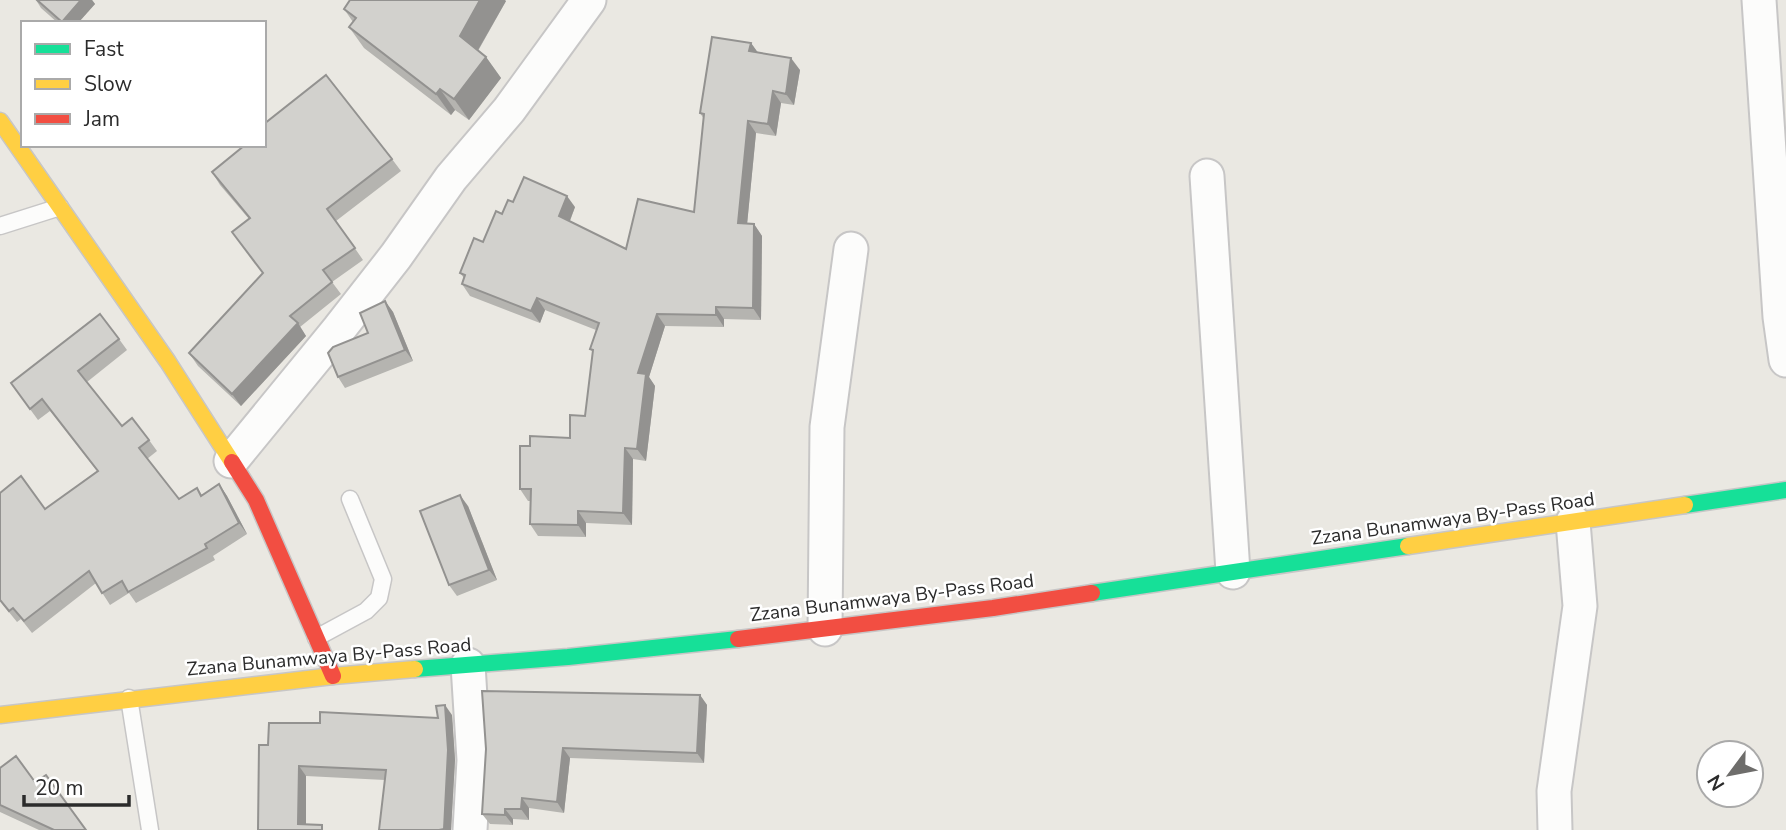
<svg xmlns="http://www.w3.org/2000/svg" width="1786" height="830" font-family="'Nunito Sans',sans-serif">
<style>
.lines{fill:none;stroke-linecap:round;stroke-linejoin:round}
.lane-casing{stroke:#c7c6c6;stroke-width:19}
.street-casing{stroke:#c7c6c6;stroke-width:37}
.fast-casing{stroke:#c7c6c6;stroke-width:19}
.slow-casing{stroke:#c7c6c6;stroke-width:19}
.jam-casing{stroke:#c7c6c6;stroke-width:19}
.lane{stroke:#fcfcfb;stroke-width:16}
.street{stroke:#fcfcfb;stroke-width:33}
.fast{stroke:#16e098;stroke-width:16}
.slow{stroke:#ffcf43;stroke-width:16}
.jam{stroke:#f24e42;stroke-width:16}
.wall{fill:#b5b4b0}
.shaded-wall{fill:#939290}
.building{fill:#d2d1cd;stroke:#939290;stroke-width:2}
.labels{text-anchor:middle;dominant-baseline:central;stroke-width:5;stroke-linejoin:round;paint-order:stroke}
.street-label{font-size:19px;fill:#2b2b2b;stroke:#fff}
</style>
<rect width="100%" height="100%" fill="#eae8e2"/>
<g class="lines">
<!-- lane casing -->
<g class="lane-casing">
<g id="lane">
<path d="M0,226L60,207"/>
<path d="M316,638L366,611L379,598L383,579L350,499"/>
<path d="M129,698L150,830"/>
</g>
</g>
<!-- street casing -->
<g class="street-casing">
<g id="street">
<path d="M1759,0L1780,317L1786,360"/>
<path d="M1207,176L1233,572"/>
<path d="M231,461L339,329L396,256L451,178L509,110L589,0"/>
<path d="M825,629L827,427L851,249"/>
<path d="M468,665L474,760L470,830"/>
<path d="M1555,830L1554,791L1580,606L1573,522"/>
</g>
</g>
<!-- fast casing -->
<g class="fast-casing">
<g id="fast">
<path d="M1685,505L1786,490"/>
<path d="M1092,593L1408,546"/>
<path d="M415,669L568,657L738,639"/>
</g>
</g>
<!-- slow casing -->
<g class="slow-casing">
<g id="slow">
<path d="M0,121L168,362L232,462"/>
<path d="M1408,546L1685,505"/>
<path d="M0,715L333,676L415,669"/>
</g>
</g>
<!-- jam casing -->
<g class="jam-casing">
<g id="jam">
<path d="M232,462L256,500L333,676"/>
<path d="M738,639L993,608L1092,593"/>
</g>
</g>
<!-- lane -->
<use href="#lane" class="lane"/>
<!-- street -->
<use href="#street" class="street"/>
<!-- fast -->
<use href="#fast" class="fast"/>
<!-- slow -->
<use href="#slow" class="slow"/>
<!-- jam -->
<use href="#jam" class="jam"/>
</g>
<!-- wall -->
<g class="wall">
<path d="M36,0H92L95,4L78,23H58L41,8Z"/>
<path d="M506,1L478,51L486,57L501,78L469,120L455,110L451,115L364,48L349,27L353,22L344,9Z"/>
<path d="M751,43L757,52L800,70L794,105L781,103L776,136L756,133L747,224H754L762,236L761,320L724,319V327L665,326L649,377L655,386L646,461L633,459L632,525L586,523V537L538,536L530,524L531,501H528L520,489L530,446L570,438L585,416L593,352L590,349L596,330L545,310L540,323L470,296L462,284L464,278L460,273L502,214L513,202L575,207L570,221L626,249L694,212L704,119L700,113Z"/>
<path d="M392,159L401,171L336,221L363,260L332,282L341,294L300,327L306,336L241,406L198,366L189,353L263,274L249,219L220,185L212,172Z"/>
<path d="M385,301L393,312L413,361L345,388L338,377L368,333Z"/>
<path d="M119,339L127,350L87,382L122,426L149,440L157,451L147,459L179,499L197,488L202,495L219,484L227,496L247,534L213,556L215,560L136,603L129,593L110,605L96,583L32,633L21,619L17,622L0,601V493L45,509L97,471L50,411L38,420L11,383Z"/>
<path d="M468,506L497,580L457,596L449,585Z"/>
<path d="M700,695L707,705L704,763L570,758L564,813L529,808V820L513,819V825L490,824L482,814L486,749Z"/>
<path d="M452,715L455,760L451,830H379L385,780L306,776L258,830L268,745L320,723L438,718Z"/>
<path d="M0,768L35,782L86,830H39L0,812Z"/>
</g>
<!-- shaded-wall -->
<g class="shaded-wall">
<path d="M81,0H92L95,4L78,23H63L62,22Z"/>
<path d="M480,0H505L506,1L474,57L460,36Z"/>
<path d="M751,43L759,54L749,51Z"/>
<path d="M486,57L501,78L469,120L454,99Z"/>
<path d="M791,58L800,70L794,105L786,94Z"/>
<path d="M440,89L455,110L451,115L436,94Z"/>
<path d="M773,91L781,103L776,136L768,124Z"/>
<path d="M748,121L756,133L746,235L738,223Z"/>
<path d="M567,196L575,207L567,228L559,216Z"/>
<path d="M754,224L762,236L761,320L753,308Z"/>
<path d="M537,298L545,310L540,323L531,311Z"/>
<path d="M385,301L393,312L413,361L405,350Z"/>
<path d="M716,307L724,319V327L716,315Z"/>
<path d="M657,314L665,326L649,377L655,386L646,461L637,449L638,373Z"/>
<path d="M298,323L306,336L241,406L232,394Z"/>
<path d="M625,448L633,459L632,525L623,513Z"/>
<path d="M219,484L227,496L247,534L239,523Z"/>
<path d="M460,495L468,506L497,580L489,570Z"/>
<path d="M578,511L586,523V537L578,525Z"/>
<path d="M700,695L707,705L704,763L697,753Z"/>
<path d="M445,705L452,715L455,760L451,830H445L444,829Z"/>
<path d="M563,748L570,758L564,813L557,802Z"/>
<path d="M299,766L306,776V830L298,824Z"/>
<path d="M522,798L529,808V820L521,809Z"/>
<path d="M505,809L513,819V825L505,815Z"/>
</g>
<!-- building -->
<g class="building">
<path d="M37,0H81L62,22Z"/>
<path d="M350,0H480L460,36L486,57L454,99L440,89L436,94L349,27L356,18L344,9Z"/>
<path d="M712,37L751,43L749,51L791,58L786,94L773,91L768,124L748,121L738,223L754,224L753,308L716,307V315L657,314L638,373L646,374L637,449L625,448L623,513L578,511V525L530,524L531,489H520V446H530V436L570,438V415L585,416L593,350L590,349L599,323L537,298L531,311L462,284L465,275L460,273L474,238L483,242L496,211L502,214L508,200L513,202L524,177L567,196L559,216L626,249L638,199L694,212L704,114L700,113Z"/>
<path d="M326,75L392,159L327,209L355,248L323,270L332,282L290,316L298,323L232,394L189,353L263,273L232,232L250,218L212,172L245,145H264V124Z"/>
<path d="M385,301L405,350L338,377L328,353L333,347L368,333L360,313Z"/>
<path d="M100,314L119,339L78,371L122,426L132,418L149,440L139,448L179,499L197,488L201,496L219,484L239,523L205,544L207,548L128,592L122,581L102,593L89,571L24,621L13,608L9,611L0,600V493L21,476L45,509L98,471L42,399L30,409L11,383Z"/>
<path d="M460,495L489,570L449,585L420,511Z"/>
<path d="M482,691L700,695L697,753L563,748L557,802L522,798L521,809H505V815L482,814L486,749Z"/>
<path d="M445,705L448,750L444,829L439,830H379L386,770L299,766L298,824L322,825V830H258L259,745H268L269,723H320V712L438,718L436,706Z"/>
<path d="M16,756L35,782L46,775L86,830H54L0,805V768Z"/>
</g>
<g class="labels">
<!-- street labels -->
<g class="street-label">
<text transform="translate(1453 519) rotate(-8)">Zzana Bunamwaya By-Pass Road</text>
<text transform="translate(892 598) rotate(-7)">Zzana Bunamwaya By-Pass Road</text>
<text transform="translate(329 657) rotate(-5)">Zzana Bunamwaya By-Pass Road</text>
</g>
</g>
<!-- legend -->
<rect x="21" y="21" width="245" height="126" fill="#ffffff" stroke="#aaaaaa" stroke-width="2"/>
<rect x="35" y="44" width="35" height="10" fill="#16e098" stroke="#aaaaaa" stroke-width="2"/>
<text x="84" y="56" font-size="21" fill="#2b2b2b">Fast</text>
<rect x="35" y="79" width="35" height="10" fill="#ffcf43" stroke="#aaaaaa" stroke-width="2"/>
<text x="84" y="91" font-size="21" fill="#2b2b2b">Slow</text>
<rect x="35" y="114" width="35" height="10" fill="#f24e42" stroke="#aaaaaa" stroke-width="2"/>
<text x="84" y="126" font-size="21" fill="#2b2b2b">Jam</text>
<!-- north arrow -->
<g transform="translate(1730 774) rotate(238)"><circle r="33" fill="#ffffff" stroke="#aaaaaa" stroke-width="2"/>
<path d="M0-5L12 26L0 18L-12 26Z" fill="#6e6d6b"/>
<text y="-10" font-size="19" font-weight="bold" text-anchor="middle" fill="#2b2b2b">N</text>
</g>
<!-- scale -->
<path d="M24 795v10h105v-10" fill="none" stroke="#2b2b2b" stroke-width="3.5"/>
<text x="35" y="795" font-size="21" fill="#2b2b2b" stroke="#ffffff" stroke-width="5" paint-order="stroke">20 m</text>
</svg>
